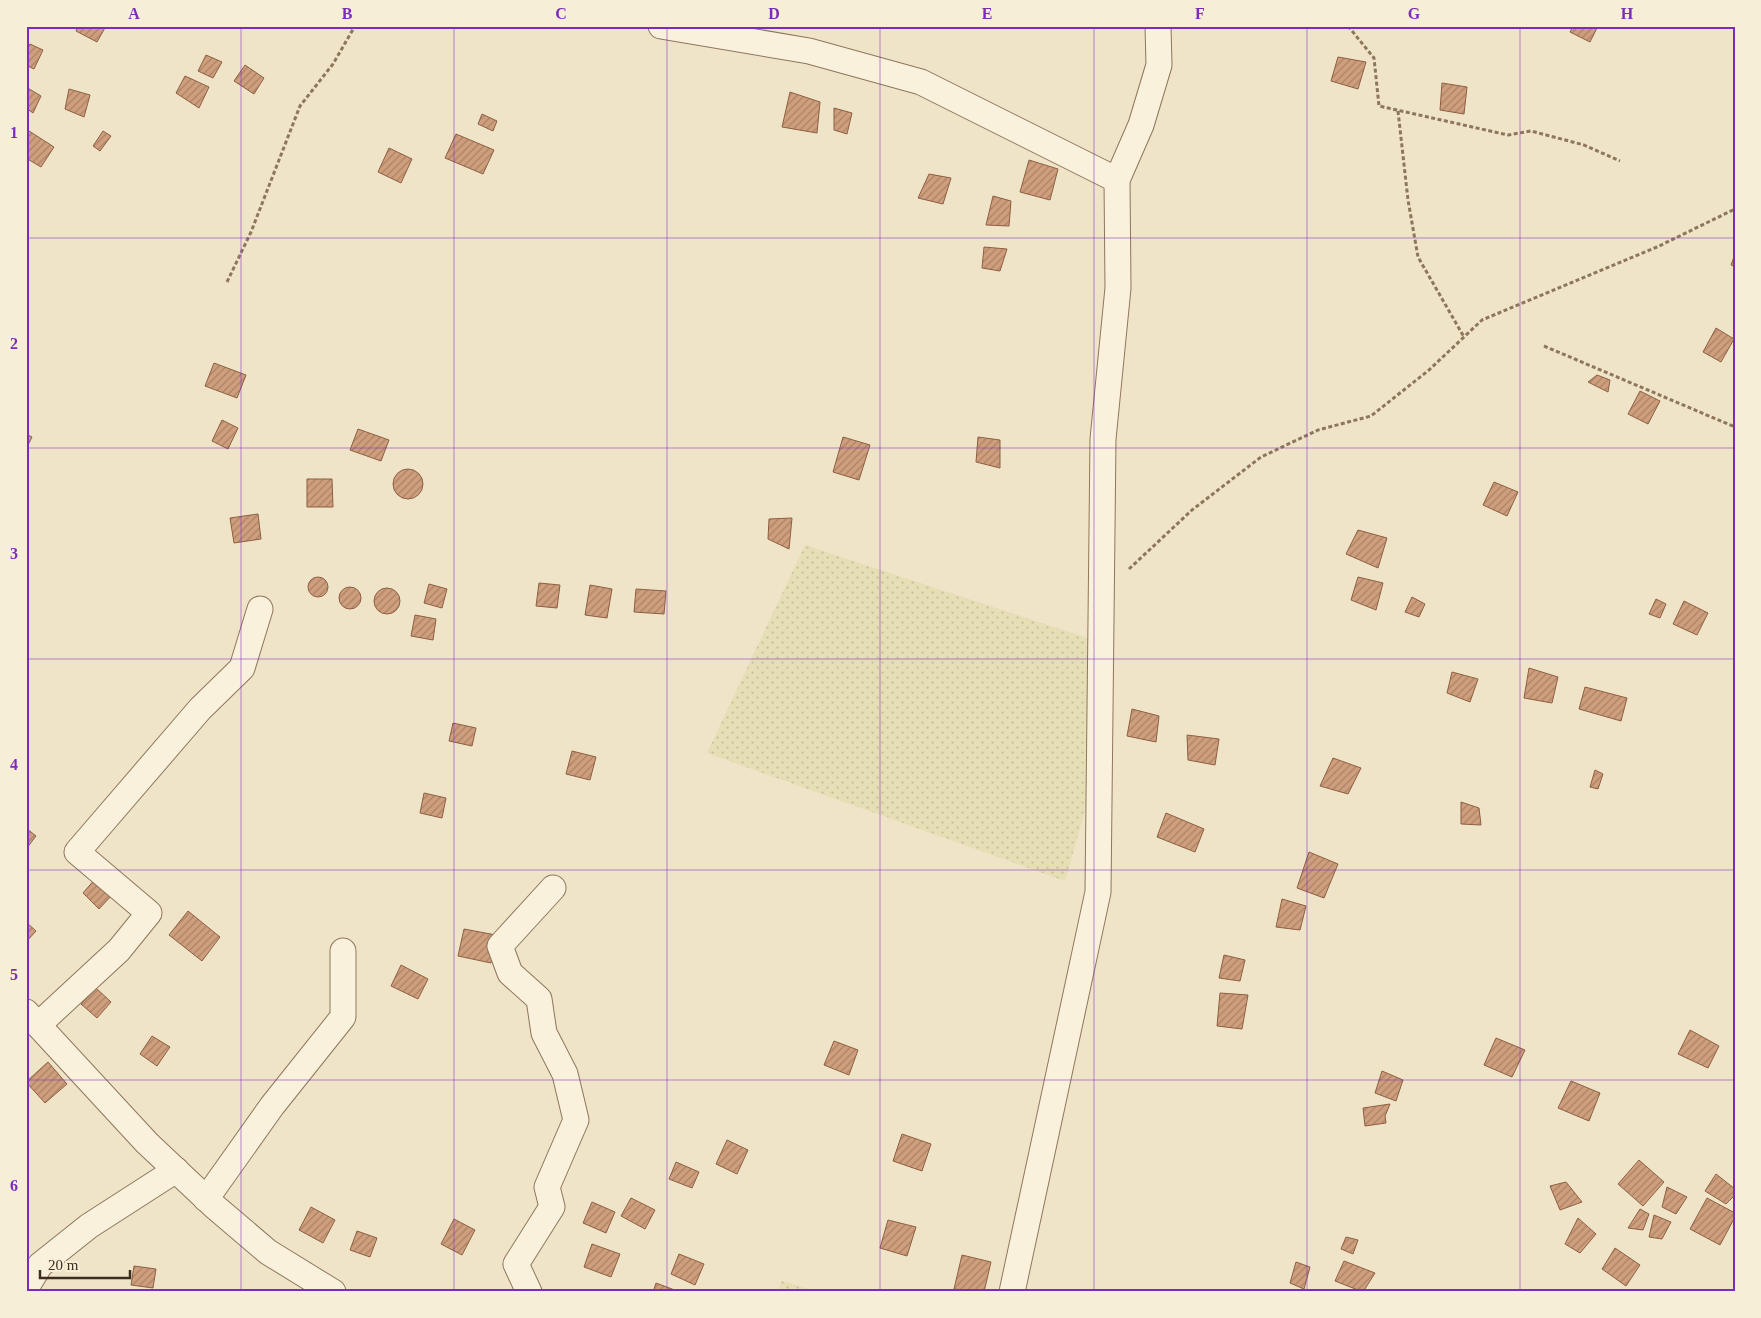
<svg xmlns="http://www.w3.org/2000/svg" width="1761" height="1318" font-family="Georgia,serif">
<style>
.farmland{fill:url(#farmland-dots)}
.building{fill:url(#building-hatch);stroke:#8d5f41}
.lines{fill:none;stroke-linecap:round;stroke-linejoin:round}
.street-casing{stroke:#8d765c;stroke-width:27}
.path{stroke:#8d765c;stroke-width:3;stroke-dasharray:4 2.5;stroke-linecap:butt}
.street{stroke:#faf1dc;stroke-width:25}
.grid{fill:none;stroke:#7b2cbf;stroke-width:1;stroke-opacity:0.55}
.neatline{fill:none;stroke:#7b2cbf;stroke-width:2}
.grid-label{font-size:16px;text-anchor:middle;font-weight:bold;fill:#7b2cbf}
</style>
<defs>
<pattern id="farmland-dots" width="8" height="8" patternUnits="userSpaceOnUse" patternTransform="scale(1.25)"><rect width="8" height="8" fill="#e6deb5"/><path d="M2 2h.1M6 6h.1" fill="none" stroke="#c6bf9b" stroke-width="1.8" stroke-linecap="round"/></pattern>
<pattern id="building-hatch" width="6" height="6" patternUnits="userSpaceOnUse" patternTransform="scale(1.25)"><rect width="6" height="6" fill="#cf9f7d"/><path d="M-1 1l2-2M0 6l6-6M5 7l2-2" fill="none" stroke="#a98266"/></pattern>
</defs>
<rect width="100%" height="100%" fill="#f0e4c8"/>
<!-- farmland -->
<g class="farmland">
<path d="M805,545L1102,643L1090,793L1065,881L707,753Z"/>
<path d="M782,1281L818,1292H777Z"/>
</g>
<!-- building -->
<g class="building">
<path d="M78,26H106L97,42L76,31Z"/>
<path d="M1573,26H1598L1590,42L1570,32Z"/>
<path d="M30,44L43,50L34,69L26,65V51Z"/>
<path d="M206,55L222,62L213,78L198,71Z"/>
<path d="M1338,57L1366,62L1358,89L1331,81Z"/>
<path d="M245,65L264,78L254,94L234,81Z"/>
<path d="M185,76L209,87L199,108L176,93Z"/>
<path d="M1442,83L1467,87L1464,114L1440,110Z"/>
<path d="M26,87L41,96L33,113L26,108Z"/>
<path d="M69,89L90,95L84,117L65,109Z"/>
<path d="M790,92L820,102L817,133L782,127Z"/>
<path d="M834,108L852,113L847,134L834,130Z"/>
<path d="M482,114L497,121L493,131L478,124Z"/>
<path d="M26,129L54,147L41,167L26,158Z"/>
<path d="M103,131L111,136L100,151L93,146Z"/>
<path d="M456,134L494,150L483,174L445,158Z"/>
<path d="M389,148L412,159L401,183L378,172Z"/>
<path d="M1029,160L1058,169L1050,200L1020,192Z"/>
<path d="M929,174L951,178L943,204L918,198Z"/>
<path d="M993,196L1011,201L1009,226L986,225Z"/>
<path d="M984,247L1007,249L1000,271L982,268Z"/>
<path d="M1735,254V267L1731,265Z"/>
<path d="M1716,328L1734,339L1721,362L1703,352Z"/>
<path d="M214,363L246,375L237,398L205,386Z"/>
<path d="M1597,375L1610,380L1608,392L1588,382Z"/>
<path d="M1640,391L1660,401L1648,424L1628,414Z"/>
<path d="M222,420L238,428L228,449L212,441Z"/>
<path d="M358,429L389,440L381,461L350,450Z"/>
<path d="M26,434L32,437L26,449Z"/>
<path d="M843,437L870,445L859,480L833,472Z"/>
<path d="M978,437L1000,440V468L976,462Z"/>
<circle cx="408" cy="484" r="15"/>
<path d="M307,479H332L333,507H307Z"/>
<path d="M1494,482L1518,492L1507,516L1483,505Z"/>
<path d="M258,514L261,539L234,543L230,518Z"/>
<path d="M792,518L789,549L768,539L769,519Z"/>
<path d="M1358,530L1387,538L1378,568L1346,554Z"/>
<circle cx="318" cy="587" r="10"/>
<path d="M1358,577L1383,583L1376,610L1351,600Z"/>
<path d="M539,583L560,585L557,608L536,606Z"/>
<path d="M429,584L447,589L442,608L424,603Z"/>
<path d="M590,585L612,589L607,618L585,615Z"/>
<circle cx="350" cy="598" r="11"/>
<circle cx="387" cy="601" r="13"/>
<path d="M636,589L666,591L664,614L634,612Z"/>
<path d="M1412,597L1425,604L1419,617L1405,612Z"/>
<path d="M1656,599L1666,604L1660,618L1649,614Z"/>
<path d="M1684,601L1708,613L1697,635L1673,624Z"/>
<path d="M415,615L436,619L433,640L411,636Z"/>
<path d="M1529,668L1558,677L1552,703L1524,698Z"/>
<path d="M1452,672L1478,679L1470,702L1447,693Z"/>
<path d="M1585,687L1627,698L1621,721L1579,709Z"/>
<path d="M1132,709L1159,716L1156,742L1127,736Z"/>
<path d="M453,723L476,728L472,746L449,741Z"/>
<path d="M1187,735L1219,739L1215,765L1188,760Z"/>
<path d="M572,751L596,757L590,780L566,774Z"/>
<path d="M1333,758L1361,768L1348,794L1320,786Z"/>
<path d="M1595,770L1603,774L1598,789L1590,787Z"/>
<path d="M424,793L446,798L442,818L420,813Z"/>
<path d="M1461,802L1479,808L1481,825L1461,824Z"/>
<path d="M1166,813L1204,829L1195,852L1157,837Z"/>
<path d="M26,828L36,836L26,849Z"/>
<path d="M1309,852L1338,864L1324,898L1297,888Z"/>
<path d="M96,878L113,894L99,909L83,893Z"/>
<path d="M1282,899L1306,906L1300,930L1276,927Z"/>
<path d="M188,911L220,937L202,961L169,935Z"/>
<path d="M26,922L36,931L26,942Z"/>
<path d="M464,929L496,935L491,963L458,956Z"/>
<path d="M1224,955L1245,960L1240,981L1219,978Z"/>
<path d="M401,965L428,979L418,999L391,986Z"/>
<path d="M96,988L111,1002L97,1018L81,1004Z"/>
<path d="M1220,993L1248,995L1242,1029L1217,1026Z"/>
<path d="M1690,1030L1719,1046L1708,1068L1678,1054Z"/>
<path d="M152,1036L170,1047L157,1066L140,1054Z"/>
<path d="M1496,1038L1525,1050L1512,1077L1484,1065Z"/>
<path d="M834,1041L858,1050L849,1075L824,1065Z"/>
<path d="M48,1062L67,1084L45,1103L26,1082Z"/>
<path d="M1382,1071L1403,1080L1396,1101L1375,1093Z"/>
<path d="M1571,1081L1600,1093L1589,1121L1558,1108Z"/>
<path d="M1390,1104L1385,1116L1386,1123L1365,1126L1363,1108Z"/>
<path d="M902,1134L931,1144L922,1171L893,1161Z"/>
<path d="M727,1140L748,1150L737,1174L716,1164Z"/>
<path d="M1639,1160L1664,1182L1643,1206L1618,1184Z"/>
<path d="M676,1162L699,1172L692,1188L669,1179Z"/>
<path d="M1716,1174L1735,1189V1195L1726,1204L1705,1191Z"/>
<path d="M1566,1182L1582,1202L1560,1210L1550,1186Z"/>
<path d="M1667,1187L1687,1197L1676,1214L1662,1207Z"/>
<path d="M631,1198L655,1210L645,1229L621,1216Z"/>
<path d="M1707,1198L1735,1213V1217L1720,1245L1690,1229Z"/>
<path d="M592,1202L615,1212L606,1233L583,1223Z"/>
<path d="M311,1207L335,1220L323,1243L299,1230Z"/>
<path d="M1640,1209L1649,1214L1643,1230L1628,1228Z"/>
<path d="M1654,1215L1671,1222L1662,1239L1649,1237Z"/>
<path d="M1578,1218L1596,1234L1580,1253L1565,1244Z"/>
<path d="M454,1219L475,1230L462,1255L441,1244Z"/>
<path d="M888,1220L916,1227L907,1256L880,1248Z"/>
<path d="M357,1231L377,1238L370,1257L350,1250Z"/>
<path d="M1346,1237L1358,1240L1353,1254L1341,1249Z"/>
<path d="M592,1244L620,1254L611,1277L584,1267Z"/>
<path d="M1615,1248L1640,1265L1626,1286L1602,1269Z"/>
<path d="M679,1254L704,1264L695,1285L671,1274Z"/>
<path d="M962,1255L991,1262L984,1292L954,1289Z"/>
<path d="M1344,1261L1375,1273L1363,1292L1335,1281Z"/>
<path d="M1296,1262L1310,1267L1304,1289L1290,1283Z"/>
<path d="M134,1266L156,1269L153,1288L131,1285Z"/>
<path d="M656,1283L680,1292H653Z"/>
</g>
<g class="lines">
<!-- street casing -->
<g class="street-casing">
<g id="street">
<path d="M661,26L809,51L921,82L1117,180"/>
<path d="M26,1012L147,1143L214,1206L268,1252L333,1292"/>
<path d="M38,1025L119,950L149,913L77,852L200,709L242,668L260,609"/>
<path d="M206,1199L272,1106L343,1017V951"/>
<path d="M26,1288L40,1265L89,1226L176,1170"/>
<path d="M529,1292L516,1264L552,1207L547,1187L576,1120L565,1074L544,1033L539,999L510,973L500,946L553,888"/>
<path d="M1012,1292L1098,892L1103,439L1118,288L1117,180L1141,125L1159,65L1158,26"/>
</g>
</g>
<!-- path -->
<g class="path">
<path d="M1348,26L1374,58L1379,106L1508,135L1531,131L1584,145L1620,161"/>
<path d="M1398,111L1408,200L1418,257L1464,337"/>
<path d="M227,282L251,232L300,106L333,64L355,26"/>
<path d="M1544,346L1735,427"/>
<path d="M1129,569L1192,510L1261,457L1318,430L1371,416L1429,370L1482,320L1657,247L1735,209"/>
</g>
<!-- street -->
<use href="#street" class="street"/>
</g>
<!-- grid -->
<path class="grid" d="M241,26V1292M454,26V1292M667,26V1292M880,26V1292M1094,26V1292M1307,26V1292M1520,26V1292M26,238H1735M26,448H1735M26,659H1735M26,870H1735M26,1080H1735"/>
<!-- border -->
<rect width="1761" height="1318" fill="none" stroke="#f7eed8" stroke-width="55"/>
<!-- scale -->
<path d="M40 1270v8h90v-8" fill="none" stroke="#3d2e20" stroke-width="2.5"/>
<text x="48" y="1270" font-size="15" fill="#3d2e20" stroke="#f7eed8" stroke-width="4" paint-order="stroke">20 m</text>
<rect x="28" y="28" width="1706" height="1262" class="neatline"/>
<g class="grid-label">
<text x="134" y="19">A</text>
<text x="347" y="19">B</text>
<text x="561" y="19">C</text>
<text x="774" y="19">D</text>
<text x="987" y="19">E</text>
<text x="1200" y="19">F</text>
<text x="1414" y="19">G</text>
<text x="1627" y="19">H</text>
<text x="14" y="138">1</text>
<text x="14" y="349">2</text>
<text x="14" y="559">3</text>
<text x="14" y="770">4</text>
<text x="14" y="980">5</text>
<text x="14" y="1191">6</text>
</g>
</svg>
